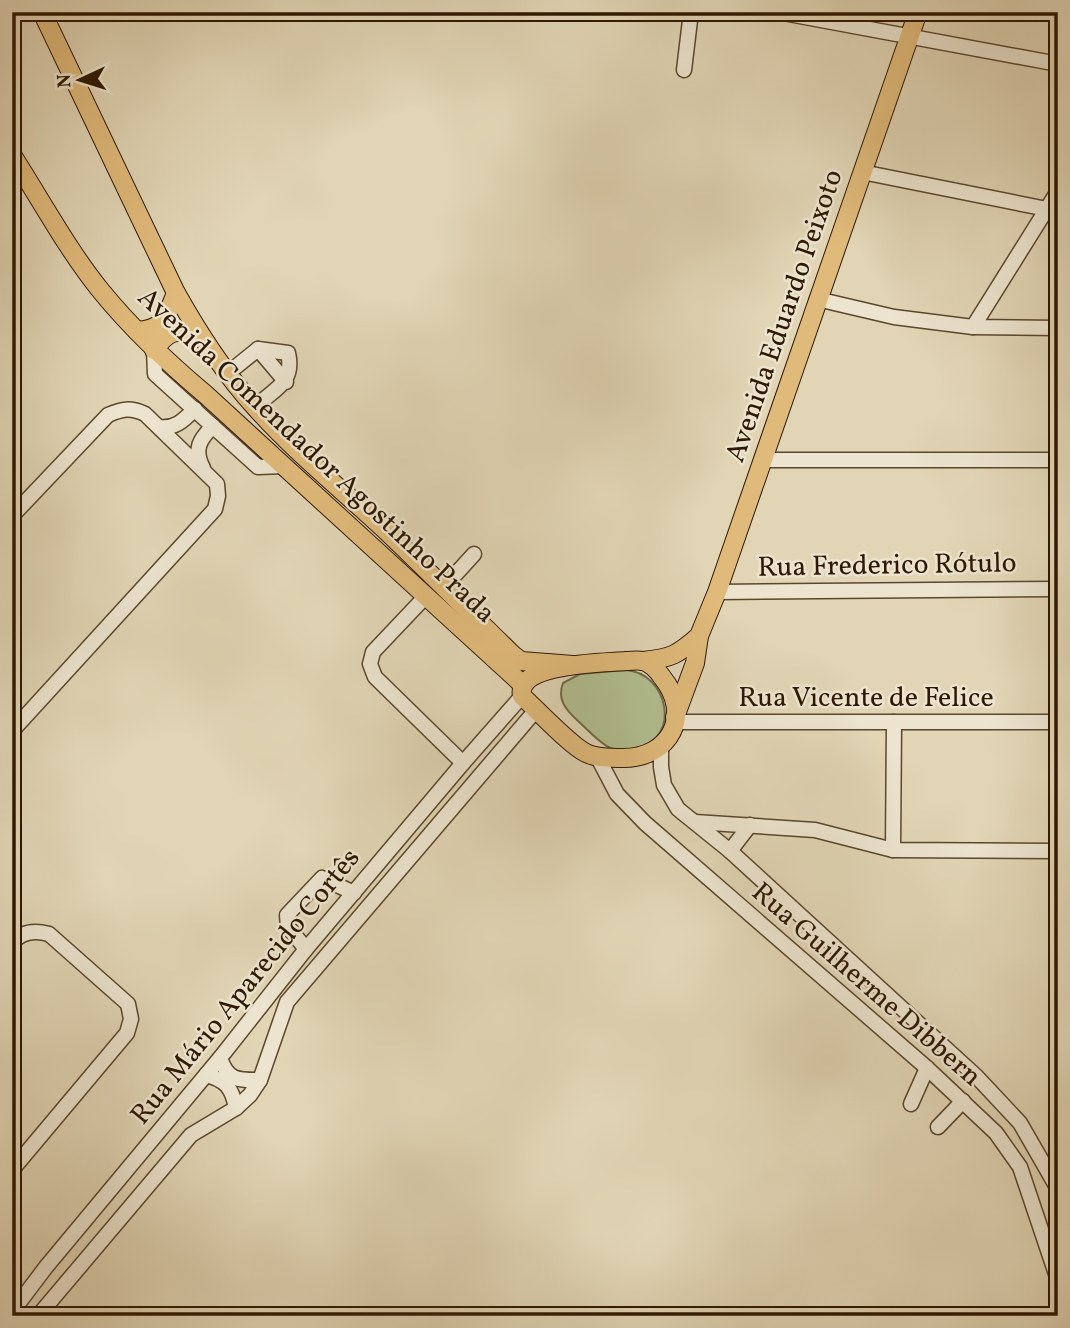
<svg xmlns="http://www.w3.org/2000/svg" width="1070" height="1328" font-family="Vollkorn,serif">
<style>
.green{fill:#b1be8f;stroke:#706b48;stroke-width:2}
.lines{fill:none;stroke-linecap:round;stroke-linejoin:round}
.minor-casing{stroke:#5b472d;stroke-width:17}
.major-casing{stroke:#2e1800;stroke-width:20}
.minor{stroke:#ece4cf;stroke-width:14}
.major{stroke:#e0ba7a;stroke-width:18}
.labels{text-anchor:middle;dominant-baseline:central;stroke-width:5;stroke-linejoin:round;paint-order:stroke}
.street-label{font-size:28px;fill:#2e1800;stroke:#ece4cf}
</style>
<rect width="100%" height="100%" fill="#e1d5b5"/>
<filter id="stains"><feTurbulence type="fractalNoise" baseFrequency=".00286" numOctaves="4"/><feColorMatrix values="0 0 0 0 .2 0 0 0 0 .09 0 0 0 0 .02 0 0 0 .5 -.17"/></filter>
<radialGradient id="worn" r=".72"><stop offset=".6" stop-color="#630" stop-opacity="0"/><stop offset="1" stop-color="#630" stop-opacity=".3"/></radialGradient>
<!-- green -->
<path class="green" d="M626,670C668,673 682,738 637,748C629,750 618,751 610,748C598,742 587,729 577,720C565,709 557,699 563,683L580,674Z"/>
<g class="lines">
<!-- minor casing -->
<g class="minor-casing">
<g id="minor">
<path d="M778,12L1058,64"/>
<path d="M684,70L691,12"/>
<path d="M862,172L1047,209"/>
<path d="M817,299L894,317L973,327L1058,328"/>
<path d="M973,327L1058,191"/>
<path d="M258,349L286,382"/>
<path d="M154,350L155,374L258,467L284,466"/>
<path d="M227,374L258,349L288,353C295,383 274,389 255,407"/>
<path d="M159,427C175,429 183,421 195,409"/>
<path d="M763,460H1058"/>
<path d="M203,468C193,449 200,439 213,426"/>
<path d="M12,516L108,415C122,409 130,407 145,414L217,484L218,496L215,509L12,731"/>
<path d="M444,587L474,554"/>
<path d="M717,592L1058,589"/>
<path d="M427,595L373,652L370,664L375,677L463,763"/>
<path d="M675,722H1058"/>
<path d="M661,748V767L664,785L678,809L730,851L977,1077L1020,1123L1058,1189"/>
<path d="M597,756L617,794L645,823L927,1068L996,1133L1020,1167L1058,1280"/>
<path d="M695,822L815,830L893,850L1058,851"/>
<path d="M893,850L894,722"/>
<path d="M730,851L750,825"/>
<path d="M12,943C22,931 35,930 49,934L128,1004L131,1019L127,1033L12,1170"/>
<path d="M306,949L288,927L287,915L322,878L354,893"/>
<path d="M220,1058C228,1081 238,1080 260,1080"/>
<path d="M206,1075C226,1080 232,1088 236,1108"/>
<path d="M911,1104L927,1068"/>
<path d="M938,1127L963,1101"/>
<path d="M12,1312L46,1267L220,1058L306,949L463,763L522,696"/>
<path d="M38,1316L191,1135L236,1108L250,1095L260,1080L287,1002L536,710"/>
</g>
</g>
<!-- major casing -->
<g class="major-casing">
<g id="major">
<path d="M42,12L176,293C199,334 224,373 255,407C294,451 340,488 383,528C427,570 470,613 513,655L521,661L573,665"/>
<path d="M12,155C41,200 67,249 101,291C132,329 167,362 205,394L522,684"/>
<path d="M137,331C165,329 166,317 176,293"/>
<path d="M154,350C169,330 174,330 199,333"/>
<path d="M626,661C631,661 638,660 642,661C650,662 658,671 662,677C693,715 670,758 623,758C611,758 596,758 586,753C571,746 536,709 522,696C515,663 604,663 626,661Z"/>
<path d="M643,661C672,658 677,655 699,636"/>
<path d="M675,717L695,663L699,636L717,592L918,12"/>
</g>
</g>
<!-- minor -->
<use href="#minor" class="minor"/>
<!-- major -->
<use href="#major" class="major"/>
</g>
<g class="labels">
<!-- street labels -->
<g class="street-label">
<text transform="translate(785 316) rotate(-71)">Avenida Eduardo Peixoto</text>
<text transform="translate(316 456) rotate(43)">Avenida Comendador Agostinho Prada</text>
<text transform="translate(887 566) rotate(-1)">Rua Frederico Rótulo</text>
<text x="866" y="698">Rua Vicente de Felice</text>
<text transform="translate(866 985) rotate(41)">Rua Guilherme Dibbern</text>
<text transform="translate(246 987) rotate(-51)">Rua Mário Aparecido Cortês</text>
</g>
</g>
<!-- margin -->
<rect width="1070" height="1328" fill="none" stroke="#e1d5b5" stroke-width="42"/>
<rect x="14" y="14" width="1042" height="1300" fill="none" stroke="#2e1800" stroke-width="3.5"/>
<rect x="21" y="21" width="1028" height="1286" fill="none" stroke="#2e1800" stroke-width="2"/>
<!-- north arrow -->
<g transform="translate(80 80) rotate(266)" stroke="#ece4cf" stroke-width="5" paint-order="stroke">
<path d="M0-5L12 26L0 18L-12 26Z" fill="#2e1800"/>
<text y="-10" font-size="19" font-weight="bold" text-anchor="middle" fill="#2e1800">N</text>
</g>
<rect width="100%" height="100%" filter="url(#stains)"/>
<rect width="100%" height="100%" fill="url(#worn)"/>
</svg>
